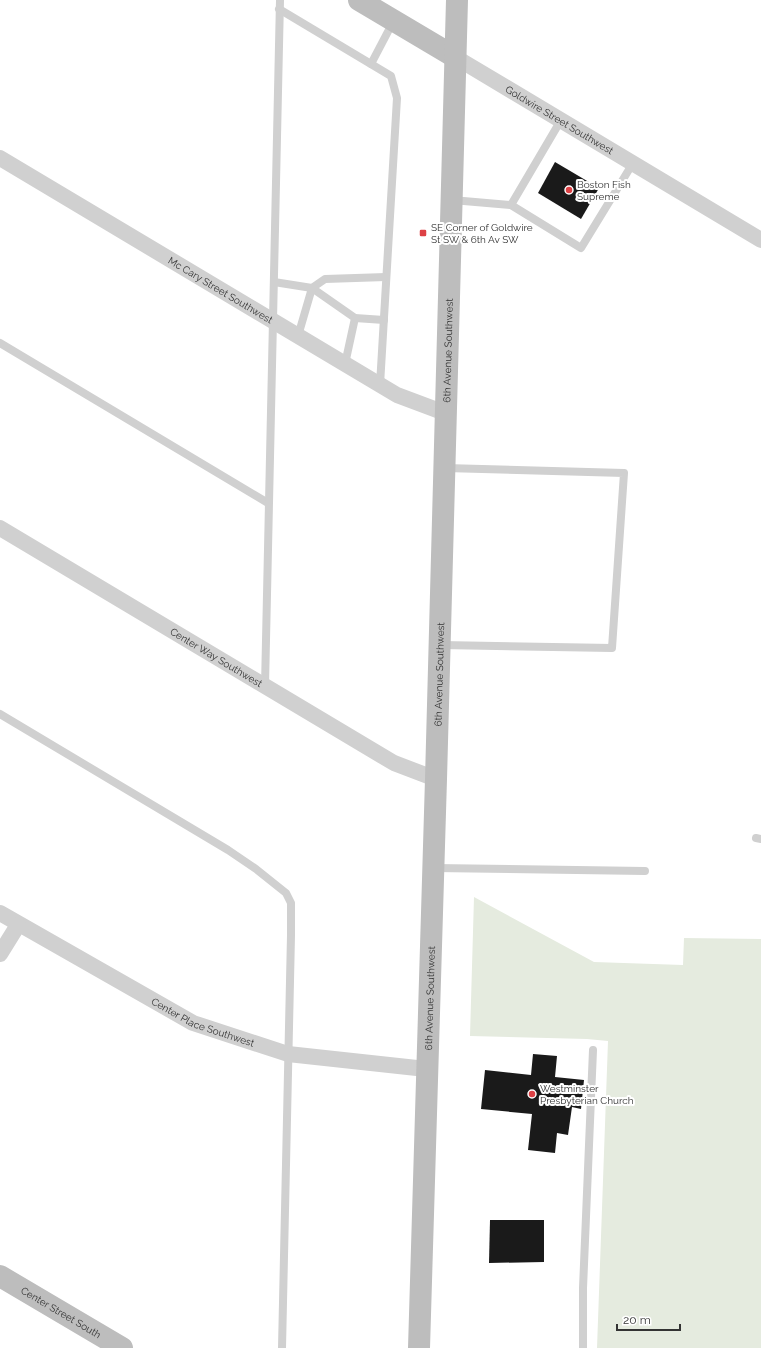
<svg xmlns="http://www.w3.org/2000/svg" width="761" height="1348" font-family="Raleway,sans-serif">
<style>
.green{fill:#e5ebdf}
.building{fill:#1a1a1a}
.lines{fill:none;stroke-linecap:round;stroke-linejoin:round}
.lane{stroke:#d0d0d0;stroke-width:8}
.street{stroke:#d0d0d0;stroke-width:16}
.secondary{stroke:#bdbdbd;stroke-width:22}
.poi-dot{fill:#dd4145;stroke:#fff;stroke-width:1.5}
.labels{text-anchor:middle;dominant-baseline:central;stroke-width:4;stroke-linejoin:round;paint-order:stroke}
.street-label{font-size:10px;fill:#333;stroke:#fff}
.poi-label{font-size:10px;fill:#333;stroke:#fff;text-anchor:start}
</style>
<rect width="100%" height="100%" fill="#fff"/>
<!-- green -->
<path class="green" d="M474,897L594,962L683,965L684,938L761,939V1348H597L608,1041L587,1039L470,1036Z"/>
<!-- building -->
<g class="building">
<path d="M555,162L599,188L581,219L538,193Z"/>
<path d="M533,1054L557,1056L555,1077L584,1080L581,1109L572,1107L568,1135L557,1133L555,1153L528,1150L532,1114L481,1109L485,1070L531,1075Z"/>
<path d="M490,1220H544V1262L489,1263Z"/>
</g>
<g class="lines">
<!-- lane -->
<g class="lane">
<path d="M279,9L391,76L397,98L380,385"/>
<path d="M371,64L393,22"/>
<path d="M561,120L511,205L581,248L633,163"/>
<path d="M452,200L511,205"/>
<path d="M274,282L312,288L355,318L345,364"/>
<path d="M355,318L384,320"/>
<path d="M298,336L312,288L325,279L386,277"/>
<path d="M0,343L268,503"/>
<path d="M441,645L612,648L624,473L445,468"/>
<path d="M265,686L280,0"/>
<path d="M0,714L228,850L256,869L286,893L291,903V935L282,1348"/>
<path d="M756,838L761,839"/>
<path d="M434,868L645,871"/>
<path d="M583,1348V1288L593,1050"/>
</g>
<!-- street -->
<g class="street">
<path id="s1" d="M455,57L761,240"/>
<path id="s2" d="M0,158L397,395L445,413"/>
<path id="s3" d="M0,528L394,763L436,779"/>
<path id="s4" d="M0,913L193,1023L288,1054L426,1069"/>
<path d="M0,954L18,925"/>
</g>
<!-- secondary -->
<g class="secondary">
<path d="M359,0L455,57"/>
<path id="s5" d="M0,1276L122,1348"/>
<path id="s6" d="M419,1348L436,779L457,0"/>
</g>
</g>
<!-- markers -->
<g class="poi-dot">
<circle cx="569" cy="190" r="4"/>
<rect x="419" y="229" width="8" height="8" rx="2"/>
<circle cx="532" cy="1094" r="4"/>
</g>
<g class="labels">
<!-- street labels -->
<g class="street-label">
<text stroke="none"><textPath href="#s1" startOffset="122">Goldwire Street Southwest</textPath></text>
<text stroke="none"><textPath href="#s2" startOffset="257">Mc Cary Street Southwest</textPath></text>
<text stroke="none"><textPath href="#s6" startOffset="998">6th Avenue Southwest</textPath></text>
<text stroke="none"><textPath href="#s3" startOffset="252">Center Way Southwest</textPath></text>
<text stroke="none"><textPath href="#s6" startOffset="674">6th Avenue Southwest</textPath></text>
<text stroke="none"><textPath href="#s6" startOffset="350">6th Avenue Southwest</textPath></text>
<text stroke="none"><textPath href="#s4" startOffset="231">Center Place Southwest</textPath></text>
<text stroke="none"><textPath href="#s5" startOffset="71">Center Street South</textPath></text>
</g>
<!-- poi labels -->
<g class="poi-label">
<text x="577" y="184">Boston Fish<tspan x="577" dy="12">Supreme</tspan></text>
<text x="431" y="227">SE Corner of Goldwire<tspan x="431" dy="12">St SW &amp; 6th Av SW</tspan></text>
<text x="540" y="1088">Westminster<tspan x="540" dy="12">Presbyterian Church</tspan></text>
</g>
</g>
<!-- scale -->
<path d="M617 1324v6h63v-6" fill="none" stroke="#333333" stroke-width="2"/>
<text x="623" y="1324" font-size="12" fill="#333333" stroke="#ffffff" stroke-width="3" paint-order="stroke">20 m</text>
</svg>
